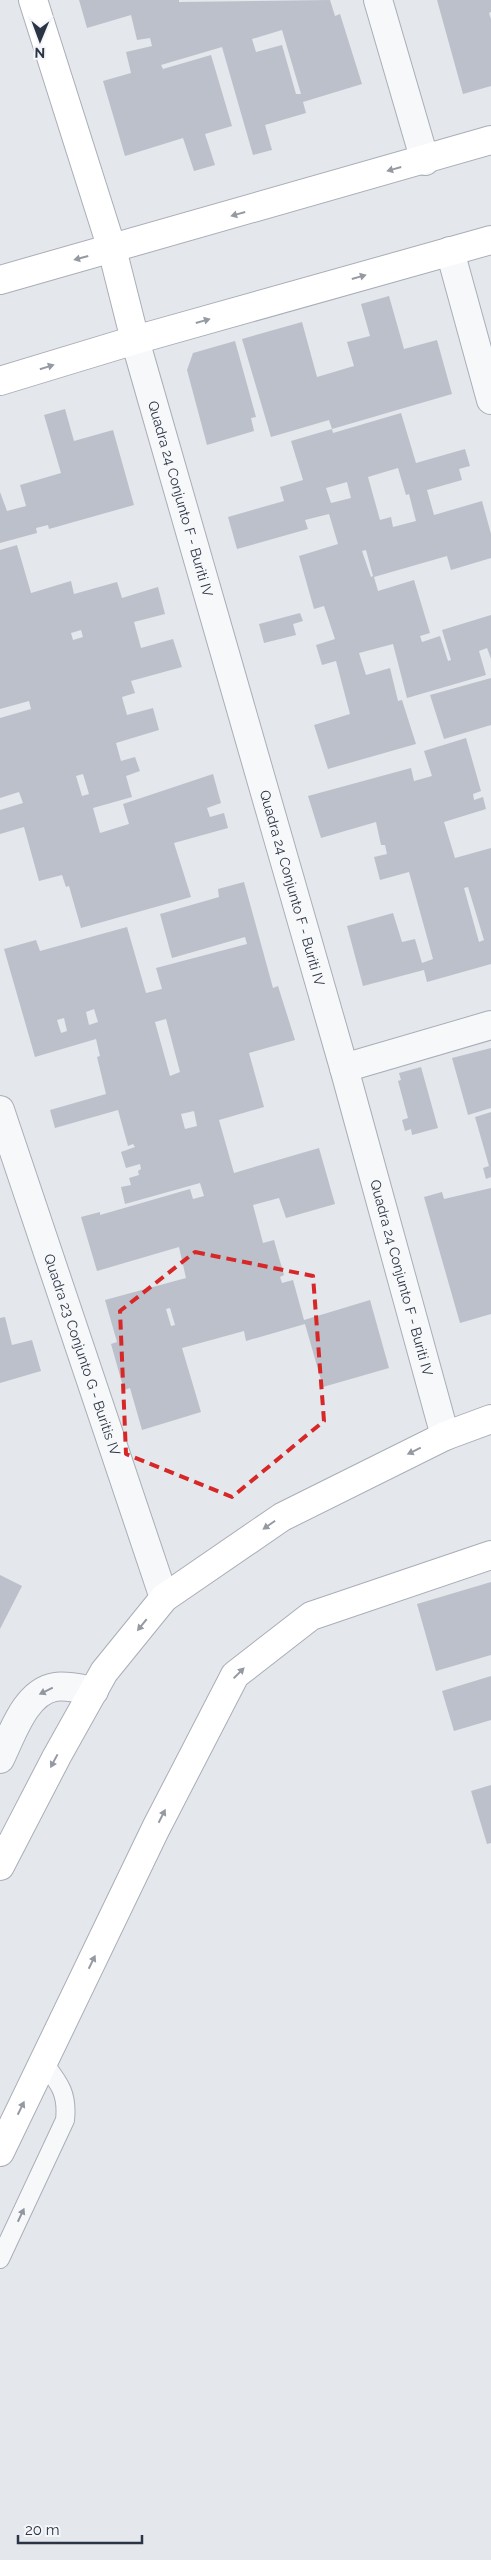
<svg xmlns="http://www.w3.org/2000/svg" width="491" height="2560" font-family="Raleway,sans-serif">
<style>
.building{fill:#bbc0ca;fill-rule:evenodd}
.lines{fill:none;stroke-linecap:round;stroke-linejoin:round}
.lane-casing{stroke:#a9aeb7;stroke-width:20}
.street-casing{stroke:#a9aeb7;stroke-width:30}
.secondary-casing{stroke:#a9aeb7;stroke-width:30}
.lane{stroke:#f7f8fa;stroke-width:18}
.street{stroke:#f7f8fa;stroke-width:28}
.secondary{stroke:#fff;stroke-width:28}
.oneway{fill:#959aa2}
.oneway2{fill:#9196a0}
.marked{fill:none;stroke:#d62828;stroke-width:4;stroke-dasharray:10 6;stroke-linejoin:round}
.labels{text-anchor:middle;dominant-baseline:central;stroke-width:5;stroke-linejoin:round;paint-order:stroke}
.street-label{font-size:14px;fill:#2b3445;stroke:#f4f6f9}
</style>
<rect width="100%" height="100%" fill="#e4e7ec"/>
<!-- building -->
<g class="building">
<path d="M79,0H179V2L330,0L335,16L340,14L362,84L303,102L306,113L265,125L272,150L253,155L222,47L161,65L163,69L211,55L232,126L205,134L215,165L194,171L183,138L125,156L103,81L131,73L126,52L152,46L150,38L137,40L131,15L87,28ZM282,30L301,94H296L282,45L256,52L252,39Z"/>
<path d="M437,0H491V12L489,13L491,19V86L463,94Z"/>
<path d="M389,296L404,349L437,340L452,394L332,429L333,433L401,413L416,463L465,449L470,466L459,469L462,480L427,490L434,515L482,501L491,534V558L451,570L447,556L374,577L378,591L414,580L430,633L420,636L422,642L440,636L448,661L451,660L442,630L491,615V659L487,648L479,651L486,675L407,698L393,644L359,653L366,675L390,668L398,701L402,700L416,744L328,769L314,725L350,714L336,661L322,665L316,645L335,639L324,606L314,609L299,556L338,544L329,514L305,520L308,529L237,549L228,517L284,501L280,487L303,480L291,441L332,429L329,420L271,437L242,339L302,322L317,377L354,366L347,342L370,336L361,304ZM398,468L406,495L409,494L416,521L393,527L391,517L380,520L368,477ZM347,482L351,498L331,503L326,488ZM366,550L373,576L371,577L362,551Z"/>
<path d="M235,341L256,417L251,418L254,431L207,445L187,370L193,353Z"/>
<path d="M65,409L74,441L113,430L134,505L49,529L48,525L36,528L37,533L0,543V492L7,511L26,506L20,485L61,473L44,415Z"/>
<path d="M17,545L31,593L71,581L74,594L117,582L122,598L158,587L165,614L134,622L141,648L173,639L182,667L131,681L135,693L122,697L127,715L153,708L159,730L116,743L121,761L135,757L140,771L126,776L132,797L93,808L100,833L129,824L123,804L213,774L221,803L207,808L210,817L224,813L228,828L174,843L191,897L81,928L69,886L66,887L62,875L39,881L24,827L0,834V810L23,803L19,792L0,798V718L31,709L29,701L0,709V550ZM81,630L83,637L73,640L71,633ZM83,774L89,794L82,796L76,776Z"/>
<path d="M300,613L303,621L293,624L296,635L264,643L259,624Z"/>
<path d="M491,678V725L444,739L430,695Z"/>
<path d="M466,738L481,791L473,794L474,800L483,797L486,809L444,822L455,858L491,848V964L427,982L424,970L363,986L347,926L393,913L402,942L415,939L422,963L433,959L409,872L380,880L374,857L387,854L385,845H381L376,822L321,838L308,796L411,768L414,781L432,776L424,751ZM468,887L484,940L479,942L464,888Z"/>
<path d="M244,882L273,988L278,986L295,1040L249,1053L264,1107L219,1120L234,1173L319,1148L335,1204L286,1218L279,1198L253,1205L263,1243L274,1240L284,1275L280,1277L282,1283L293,1280L304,1320L370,1300L389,1368L323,1387L305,1324L246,1341L244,1331L182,1348L201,1412L142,1430L130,1388L124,1390L111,1344L117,1342L105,1300L186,1278L179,1247L97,1271L81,1217L100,1212V1215L190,1189L193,1199L204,1196L200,1183L125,1204L121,1187L131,1185L129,1178L139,1175L138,1171L141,1169L140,1164L126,1168L121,1152L135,1147L133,1144L128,1146L118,1110L55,1128L50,1110L106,1094L97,1057L100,1056L96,1039L35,1057L4,949L36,940L40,951L127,927L146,993L162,989L156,968L247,944L245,937L172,958L160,914L219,897L218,889ZM94,1009L98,1022L89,1025L86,1012ZM64,1018L67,1031L61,1033L57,1020ZM166,1019L180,1072L170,1076L155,1022ZM194,1111L197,1126L185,1129L181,1114ZM170,1308L175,1325L171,1326L166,1309Z"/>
<path d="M491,1048V1108L468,1115L452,1058Z"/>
<path d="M421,1067L438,1128L412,1135L411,1129L405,1131L402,1120L408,1118L398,1081L401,1080L399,1073Z"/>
<path d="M491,1112V1177L486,1179L483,1168L489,1166L475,1117Z"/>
<path d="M491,1188V1314L460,1323L424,1197L442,1192L444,1199Z"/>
<path d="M5,1317L12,1345L32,1340L41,1371L0,1383V1318Z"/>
<path d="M0,1575L22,1586L0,1629Z"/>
<path d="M491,1582V1655L436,1671L417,1604Z"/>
<path d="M491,1676V1720L454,1731L442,1691Z"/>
<path d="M491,1785V1843L487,1844L471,1791Z"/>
</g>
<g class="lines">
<!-- lane casing -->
<g class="lane-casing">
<path id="lane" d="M0,2259L65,2120C68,2093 59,2083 43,2062"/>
</g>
<!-- street casing -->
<g class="street-casing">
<g id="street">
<path d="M378,0L425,161"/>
<path d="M450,251L491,400"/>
<path id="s1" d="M135,340L344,1068L445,1436"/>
<path d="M344,1068L491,1025"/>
<path id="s2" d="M0,1110L164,1598"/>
<path d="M0,1759C12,1735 25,1692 55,1687C67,1685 82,1689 94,1691"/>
</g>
</g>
<!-- secondary casing -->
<g class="secondary-casing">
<g id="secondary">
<path d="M33,0L112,249L135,340"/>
<path d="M0,280L491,140"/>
<path d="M0,381L135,340L491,240"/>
<path d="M0,1866L57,1756L104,1672L164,1598L282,1517L445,1436L491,1419"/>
<path d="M0,2152L156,1828L235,1675L311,1616L491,1555"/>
</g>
</g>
<!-- lane -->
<use href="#lane" class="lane"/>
<!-- street -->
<use href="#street" class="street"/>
<!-- secondary -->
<use href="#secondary" class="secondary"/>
</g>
<!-- one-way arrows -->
<defs><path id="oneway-solid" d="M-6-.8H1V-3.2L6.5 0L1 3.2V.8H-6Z" transform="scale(1.25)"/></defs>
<g class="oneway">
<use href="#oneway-solid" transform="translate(394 169) rotate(164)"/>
<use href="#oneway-solid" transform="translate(238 214) rotate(164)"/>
<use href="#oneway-solid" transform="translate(81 258) rotate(165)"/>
<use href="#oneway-solid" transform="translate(359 277) rotate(-16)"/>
<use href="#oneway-solid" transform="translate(203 321) rotate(-16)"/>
<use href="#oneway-solid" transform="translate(47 367) rotate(-17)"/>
<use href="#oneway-solid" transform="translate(414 1451) rotate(154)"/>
<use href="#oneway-solid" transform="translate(269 1525) rotate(145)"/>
<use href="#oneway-solid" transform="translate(142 1625) rotate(129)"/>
<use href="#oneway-solid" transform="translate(239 1673) rotate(-45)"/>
<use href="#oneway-solid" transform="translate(54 1761) rotate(118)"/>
<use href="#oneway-solid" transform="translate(162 1816) rotate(-63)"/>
<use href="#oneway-solid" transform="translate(92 1962) rotate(-64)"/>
<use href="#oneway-solid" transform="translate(21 2108) rotate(-64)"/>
</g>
<g class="oneway2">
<use href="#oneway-solid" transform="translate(46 1691) rotate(154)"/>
<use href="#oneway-solid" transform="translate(21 2215) rotate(-65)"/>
</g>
<!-- marked area -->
<path class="marked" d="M195,1252L313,1276L324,1421L232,1497L126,1454L120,1311Z"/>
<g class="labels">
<!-- street labels -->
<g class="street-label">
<text stroke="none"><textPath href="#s1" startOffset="165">Quadra 24 Conjunto F - Buriti IV</textPath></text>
<text stroke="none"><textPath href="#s1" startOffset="570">Quadra 24 Conjunto F - Buriti IV</textPath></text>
<text stroke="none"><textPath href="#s1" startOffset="975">Quadra 24 Conjunto F - Buriti IV</textPath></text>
<text stroke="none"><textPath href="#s2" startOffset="258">Quadra 23 Conjunto G - Buritis IV</textPath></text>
</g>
</g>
<!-- north arrow -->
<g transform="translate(40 40) rotate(181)" stroke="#f4f6f9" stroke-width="4" paint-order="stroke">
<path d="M0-4L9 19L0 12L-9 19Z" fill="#2b3445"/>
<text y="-8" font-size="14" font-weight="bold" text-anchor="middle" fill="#2b3445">N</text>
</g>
<!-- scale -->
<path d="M18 2535v8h124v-8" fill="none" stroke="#2b3445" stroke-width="2.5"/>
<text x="25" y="2535" font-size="15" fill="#2b3445" stroke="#f4f6f9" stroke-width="4" paint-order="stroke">20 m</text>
</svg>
